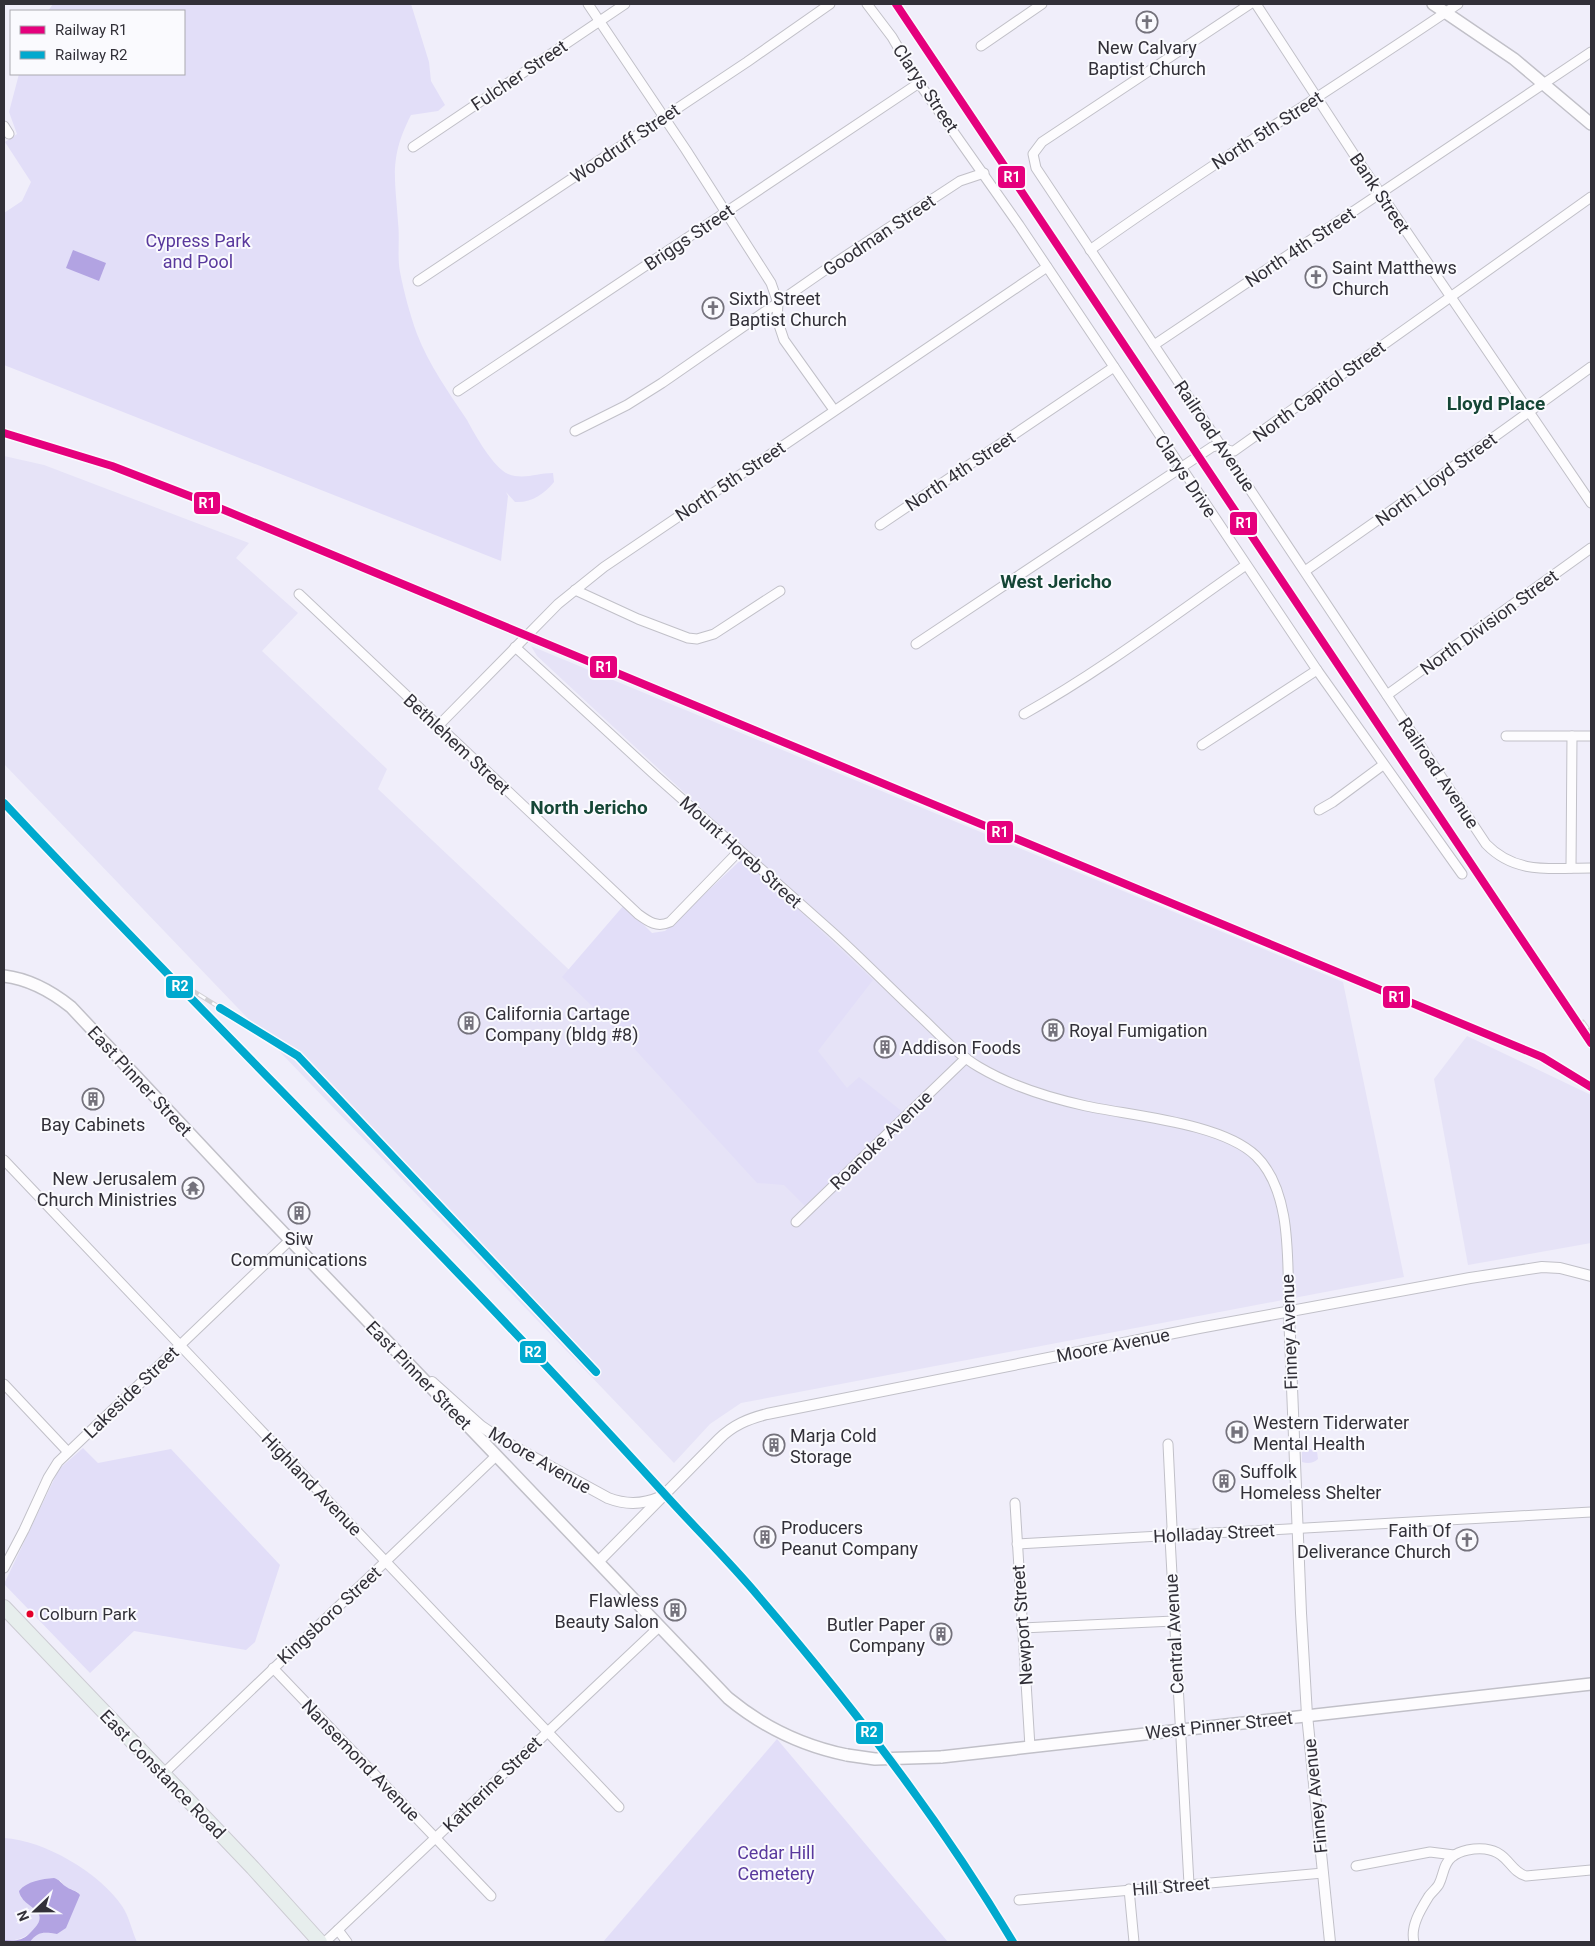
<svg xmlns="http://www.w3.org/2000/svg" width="1595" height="1946" font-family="Roboto,sans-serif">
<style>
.built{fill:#e6e3f7}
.green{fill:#e2def8}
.water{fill:#b2a3e2}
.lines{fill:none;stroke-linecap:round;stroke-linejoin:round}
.minor-casing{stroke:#c1c0c8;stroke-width:11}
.tertiary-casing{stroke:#c1c0c8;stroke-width:12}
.secondary-casing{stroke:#c1c0c8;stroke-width:14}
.primary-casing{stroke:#cccbd2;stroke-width:16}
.minor{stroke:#fdfcfe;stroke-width:9}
.tertiary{stroke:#fdfcfe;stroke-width:10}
.secondary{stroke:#fdfcfe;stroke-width:11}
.primary{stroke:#e7eeed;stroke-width:14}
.rail-casing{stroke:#d1d0d4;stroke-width:4.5}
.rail{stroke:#fafafe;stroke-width:2.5;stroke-dasharray:8;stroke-linecap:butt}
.secondary-bridge-casing{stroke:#c1c0c8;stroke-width:14;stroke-linecap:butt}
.secondary-bridge{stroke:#fdfcfe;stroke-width:11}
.rail-1-casing{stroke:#fafafe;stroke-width:11}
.rail-2-casing{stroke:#fafafe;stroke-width:11}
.rail-1{stroke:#e5007d;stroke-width:8}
.rail-2{stroke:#00a9ce;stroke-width:8}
.bus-dot{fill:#e4002b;stroke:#fafafe;stroke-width:2}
.labels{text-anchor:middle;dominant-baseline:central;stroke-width:4;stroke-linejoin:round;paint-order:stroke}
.bus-label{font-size:17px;fill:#323038;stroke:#fafafe;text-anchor:start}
.poi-label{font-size:18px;fill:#323038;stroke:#fafafe;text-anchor:start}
.street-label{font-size:18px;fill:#323038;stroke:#fafafe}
.park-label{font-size:18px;fill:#59399d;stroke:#fafafe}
.neighbourhood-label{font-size:19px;font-weight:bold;fill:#154636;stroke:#fafafe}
.line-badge{stroke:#fafafe;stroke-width:2}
.badge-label{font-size:14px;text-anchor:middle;font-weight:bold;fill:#fff}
</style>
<rect width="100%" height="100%" fill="#f0eefa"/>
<!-- built -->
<g class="built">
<path d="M4,456L44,465L249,543L236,558L298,613L262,651L387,769L378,789L600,999L751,940L798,898L537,656L531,646L1343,982L1404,1277L741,1403L710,1424L674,1463L4,764Z"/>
<path d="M1467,1036L1591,1095V1243L1468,1265L1434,1079Z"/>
</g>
<!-- green -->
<g class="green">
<path d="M53,4H411L429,62L431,81L445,105L438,111L411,115C389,158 395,177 398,222C400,239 397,256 400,272C404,292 410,315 417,334C429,365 449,393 467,420C475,435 493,467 508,474C524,480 537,473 553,473L554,482C544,494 532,503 515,502L506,492L508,496L501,561L4,365V213L22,201L31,182L5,142L17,134L9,112L19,74H184V11H48Z"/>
<path d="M743,858L873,980L818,1051L847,1088L859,1077L904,1113L806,1207L784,1185L757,1183L620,1033L562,977L624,905L652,933L665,931Z"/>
<path d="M83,1448L98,1463L171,1449L280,1565L255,1642L246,1650L134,1631L90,1673L4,1584L59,1469Z"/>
<path d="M1306,1448L1317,1451L1318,1459C1314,1463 1308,1464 1302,1462V1450Z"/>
<path d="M777,1739L948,1942H603Z"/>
<path d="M4,1838C44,1840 100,1873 122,1906C129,1916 132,1931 137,1942H30C38,1931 44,1932 57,1934L78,1892L65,1887L60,1880L20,1897L39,1912L41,1918C34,1934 21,1942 4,1940Z"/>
</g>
<!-- water -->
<g class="water">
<path d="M73,250L106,263L99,281L66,268Z"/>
<path d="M54,1878C60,1880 61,1883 65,1886C70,1890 76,1890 80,1895L66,1928L57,1934C44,1932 38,1931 30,1942H4V1940C13,1941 22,1941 29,1934C57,1909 22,1910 19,1891C27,1881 42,1879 54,1878Z"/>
</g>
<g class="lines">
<!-- minor casing -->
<g class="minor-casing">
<g id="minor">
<path d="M588,4L686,150L771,283L778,303L777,319L784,340L834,410"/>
<path d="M867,4L892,37L919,83L1019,225L1317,670L1462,874"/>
<path d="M1250,4L1042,142L1033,154L1036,168L1486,844C1516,875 1551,868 1591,868"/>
<path d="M1256,4L1353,153L1591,503"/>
<path d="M981,46L1042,4"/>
<path d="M4,126L9,134"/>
<path d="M413,147L625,4"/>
<path d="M1090,250C1210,164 1336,87 1458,4"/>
<path d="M418,281L747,62L830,4"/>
<path d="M1154,345L1591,52"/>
<path d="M458,391L919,83"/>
<path d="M575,431L627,405L662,383L838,261L960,181L984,173"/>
<path d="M880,525L1114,367"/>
<path d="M1305,571L1429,484L1591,367"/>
<path d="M575,590L638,619L688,638L697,639L714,634L780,591"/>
<path d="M299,594L638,914C649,922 657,928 670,922L739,851"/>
<path d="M916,644L1212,447C1222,443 1226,452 1234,451L1591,197"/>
<path d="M515,647C563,690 609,733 656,776C714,828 773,879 831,931C862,959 891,989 921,1017C940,1035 957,1054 979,1067C1011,1086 1050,1098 1086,1106C1133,1116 1222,1123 1256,1156C1293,1192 1287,1264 1289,1312"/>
<path d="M1387,695L1591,548"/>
<path d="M1024,714C1101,671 1173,616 1246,565"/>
<path d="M438,726L558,604L604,567L1047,267"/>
<path d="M1506,736H1591"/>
<path d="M1202,745L1317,670"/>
<path d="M1319,810L1333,802L1383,765"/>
<path d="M1571,868L1572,736"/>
<path d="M4,1160L619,1807"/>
<path d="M796,1222L966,1058"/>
<path d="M4,1384L68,1452"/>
<path d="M1168,1444L1172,1527L1170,1538L1189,1884"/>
<path d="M1015,1503L1030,1747"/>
<path d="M1017,1544L1591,1512"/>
<path d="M4,1568L24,1530L48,1478L58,1462L290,1240"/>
<path d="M1022,1628L1174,1621"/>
<path d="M273,1668L491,1896"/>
<path d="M163,1774L496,1456"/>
<path d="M1356,1866L1430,1852L1454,1855"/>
<path d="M1129,1889L1134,1942"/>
<path d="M1019,1900L1323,1873"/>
<path d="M338,1930L347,1942"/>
<path d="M325,1942L659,1627"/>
<path d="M1414,1942C1410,1926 1421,1909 1429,1896C1432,1892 1437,1888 1439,1884C1444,1874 1443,1864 1452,1857C1460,1850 1475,1848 1485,1849C1509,1852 1509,1871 1526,1876L1591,1870"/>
</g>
</g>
<!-- tertiary casing -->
<g class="tertiary-casing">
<g id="tertiary">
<path d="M1289,1312L1301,1613L1307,1715L1330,1942"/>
<path d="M432,1382L481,1426L500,1439L608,1498C626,1505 642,1505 660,1497"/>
<path d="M598,1562L719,1439C733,1425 748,1419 767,1414L1199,1328L1470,1278L1542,1267L1560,1268L1591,1276"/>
</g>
</g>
<!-- secondary casing -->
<g class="secondary-casing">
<g id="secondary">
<path d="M1433,4L1514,59L1591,124"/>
<path d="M4,976C29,979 51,991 71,1007L253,1201L728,1698C763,1727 803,1746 847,1755"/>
<path d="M941,1757L1591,1684"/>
</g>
</g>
<!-- primary casing -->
<g class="primary-casing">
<path id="primary" d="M4,1607L253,1868L320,1942"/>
</g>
<!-- minor -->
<use href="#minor" class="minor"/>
<!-- tertiary -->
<use href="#tertiary" class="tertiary"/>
<!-- secondary -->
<use href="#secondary" class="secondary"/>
<!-- primary -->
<use href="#primary" class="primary"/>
<!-- rail casing -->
<g class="rail-casing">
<g id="rail">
<path d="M4,433L112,466L200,500L1542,1057L1591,1087"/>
<path d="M4,803C221,1034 448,1255 661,1490C693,1526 728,1560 759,1597C852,1705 940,1820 1013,1942"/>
<path d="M185,986L298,1056L596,1372"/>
<path d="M1583,1022L1591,1033"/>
</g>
</g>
<!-- rail -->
<use href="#rail" class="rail"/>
<!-- secondary-bridge casing -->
<g class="secondary-bridge-casing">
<path id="secondary-bridge" d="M847,1755L875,1759L941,1757"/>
</g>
<!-- secondary-bridge -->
<use href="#secondary-bridge" class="secondary-bridge"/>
<!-- rail-1 casing -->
<g class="rail-1-casing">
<g id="rail-1">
<path d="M896,4L1591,1043"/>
<path d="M4,433L112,466L200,500L1542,1057L1591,1087"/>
</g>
</g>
<!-- rail-2 casing -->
<g class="rail-2-casing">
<g id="rail-2">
<path d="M4,803C221,1034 448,1255 661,1490C693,1526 728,1560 759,1597C852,1705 940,1820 1013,1942"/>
<path d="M220,1008L298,1056L596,1372"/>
</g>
</g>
<!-- rail-1 -->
<use href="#rail-1" class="rail-1"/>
<!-- rail-2 -->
<use href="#rail-2" class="rail-2"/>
</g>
<!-- icons -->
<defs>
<g id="church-ring" transform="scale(1.125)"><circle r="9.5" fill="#fafafe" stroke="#74727c" stroke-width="1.5"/><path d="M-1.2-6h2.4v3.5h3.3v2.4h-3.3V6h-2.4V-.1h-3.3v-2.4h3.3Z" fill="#74727c"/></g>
<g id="building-ring" transform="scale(1.125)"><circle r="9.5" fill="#fafafe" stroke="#74727c" stroke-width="1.5"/><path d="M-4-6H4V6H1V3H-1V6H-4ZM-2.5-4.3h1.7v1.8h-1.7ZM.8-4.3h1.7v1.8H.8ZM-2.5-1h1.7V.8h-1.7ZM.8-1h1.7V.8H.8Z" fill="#74727c"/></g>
<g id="temple-ring" transform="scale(1.125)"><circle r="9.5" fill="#fafafe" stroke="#74727c" stroke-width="1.5"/><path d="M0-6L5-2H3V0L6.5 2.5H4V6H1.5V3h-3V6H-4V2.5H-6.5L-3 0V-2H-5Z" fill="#74727c"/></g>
<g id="hospital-ring" transform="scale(1.125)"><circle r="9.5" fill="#fafafe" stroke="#74727c" stroke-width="1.5"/><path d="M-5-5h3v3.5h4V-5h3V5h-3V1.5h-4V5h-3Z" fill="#74727c"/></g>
</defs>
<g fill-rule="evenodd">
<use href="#church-ring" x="1147" y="22"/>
<use href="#church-ring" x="1316" y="277"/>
<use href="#church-ring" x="713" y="308"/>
<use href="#building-ring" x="469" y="1023"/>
<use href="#building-ring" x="1053" y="1030"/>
<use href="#building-ring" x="885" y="1047"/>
<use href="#building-ring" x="93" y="1099"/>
<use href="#temple-ring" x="193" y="1188"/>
<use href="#building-ring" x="299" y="1213"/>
<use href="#hospital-ring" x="1237" y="1432"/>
<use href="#building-ring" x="774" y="1445"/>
<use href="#building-ring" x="1224" y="1481"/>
<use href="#building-ring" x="765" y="1537"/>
<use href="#church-ring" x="1467" y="1540"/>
<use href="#building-ring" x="675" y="1610"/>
<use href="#building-ring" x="941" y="1634"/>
</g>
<!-- markers -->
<circle class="bus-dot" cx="30" cy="1614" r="4.5"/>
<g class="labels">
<!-- bus labels -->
<g class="bus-label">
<text x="39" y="1614">Colburn Park</text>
</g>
<!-- poi labels -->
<g class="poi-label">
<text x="1147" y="47" text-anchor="middle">New Calvary<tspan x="1147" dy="21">Baptist Church</tspan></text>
<text x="1332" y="267">Saint Matthews<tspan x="1332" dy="21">Church</tspan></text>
<text x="729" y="298">Sixth Street<tspan x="729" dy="21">Baptist Church</tspan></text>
<text x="485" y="1013">California Cartage<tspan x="485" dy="21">Company (bldg #8)</tspan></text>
<text x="1069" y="1030">Royal Fumigation</text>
<text x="901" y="1047">Addison Foods</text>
<text x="93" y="1124" text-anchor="middle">Bay Cabinets</text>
<text x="177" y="1178" text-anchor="end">New Jerusalem<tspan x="177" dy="21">Church Ministries</tspan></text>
<text x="299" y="1238" text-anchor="middle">Siw<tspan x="299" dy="21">Communications</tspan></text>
<text x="1253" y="1422">Western Tiderwater<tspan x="1253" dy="21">Mental Health</tspan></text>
<text x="790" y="1435">Marja Cold<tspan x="790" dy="21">Storage</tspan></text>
<text x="1240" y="1471">Suffolk<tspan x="1240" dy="21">Homeless Shelter</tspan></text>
<text x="781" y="1527">Producers<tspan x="781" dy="21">Peanut Company</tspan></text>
<text x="1451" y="1530" text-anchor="end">Faith Of<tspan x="1451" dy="21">Deliverance Church</tspan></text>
<text x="659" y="1600" text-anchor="end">Flawless<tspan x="659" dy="21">Beauty Salon</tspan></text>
<text x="925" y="1624" text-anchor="end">Butler Paper<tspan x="925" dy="21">Company</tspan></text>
</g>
<!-- street labels -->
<g class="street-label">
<text transform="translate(519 75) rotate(-34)">Fulcher Street</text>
<text transform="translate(926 88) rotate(56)">Clarys Street</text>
<text transform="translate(1267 130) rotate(-33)">North 5th Street</text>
<text transform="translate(625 143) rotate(-34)">Woodruff Street</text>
<text transform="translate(1380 193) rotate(56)">Bank Street</text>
<text transform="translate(879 235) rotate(-34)">Goodman Street</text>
<text transform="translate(689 237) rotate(-34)">Briggs Street</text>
<text transform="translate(1300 247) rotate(-34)">North 4th Street</text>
<text transform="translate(1319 391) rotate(-36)">North Capitol Street</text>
<text transform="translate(1215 436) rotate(56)">Railroad Avenue</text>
<text transform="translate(960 471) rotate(-34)">North 4th Street</text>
<text transform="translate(1186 476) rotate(56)">Clarys Drive</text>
<text transform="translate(1436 479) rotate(-36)">North Lloyd Street</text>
<text transform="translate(730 481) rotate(-34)">North 5th Street</text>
<text transform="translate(1489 622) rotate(-36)">North Division Street</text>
<text transform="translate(457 744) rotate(43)">Bethlehem Street</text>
<text transform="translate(1439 773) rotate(56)">Railroad Avenue</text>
<text transform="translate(741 852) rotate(42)">Mount Horeb Street</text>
<text transform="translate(140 1081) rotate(47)">East Pinner Street</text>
<text transform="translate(881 1140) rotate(-44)">Roanoke Avenue</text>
<text transform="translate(1289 1332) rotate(-92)">Finney Avenue</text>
<text transform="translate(1113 1345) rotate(-11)">Moore Avenue</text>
<text transform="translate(419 1375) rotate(46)">East Pinner Street</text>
<text transform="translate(131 1392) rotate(-44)">Lakeside Street</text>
<text transform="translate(540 1460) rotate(30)">Moore Avenue</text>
<text transform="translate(312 1484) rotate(46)">Highland Avenue</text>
<text transform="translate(1214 1533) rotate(-3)">Holladay Street</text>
<text transform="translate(329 1615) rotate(-43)">Kingsboro Street</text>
<text transform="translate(1022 1625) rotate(-94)">Newport Street</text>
<text transform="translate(1174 1634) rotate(-93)">Central Avenue</text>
<text transform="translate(1219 1725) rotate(-6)">West Pinner Street</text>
<text transform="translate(361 1760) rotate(46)">Nansemond Avenue</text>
<text transform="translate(163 1774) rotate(46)">East Constance Road</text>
<text transform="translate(492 1784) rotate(-44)">Katherine Street</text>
<text transform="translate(1315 1796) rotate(-96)">Finney Avenue</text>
<text transform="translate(1171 1886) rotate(-5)">Hill Street</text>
</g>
<!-- park labels -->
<g class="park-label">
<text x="198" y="240">Cypress Park<tspan x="198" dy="21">and Pool</tspan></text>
<text x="776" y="1852">Cedar Hill<tspan x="776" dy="21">Cemetery</tspan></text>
</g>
<!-- neighbourhood labels -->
<g class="neighbourhood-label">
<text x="1496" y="403">Lloyd Place</text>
<text x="1056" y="581">West Jericho</text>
<text x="589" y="807">North Jericho</text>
</g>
</g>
<g class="line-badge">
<rect x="997" y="165" width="29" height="24" rx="5" fill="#e5007d"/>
<rect x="193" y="491" width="28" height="24" rx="5" fill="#e5007d"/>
<rect x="1229" y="511" width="29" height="25" rx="5" fill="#e5007d"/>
<rect x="589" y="655" width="29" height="24" rx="5" fill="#e5007d"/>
<rect x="986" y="820" width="28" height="24" rx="5" fill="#e5007d"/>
<rect x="165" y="975" width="29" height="24" rx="5" fill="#00a9ce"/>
<rect x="1382" y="985" width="29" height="24" rx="5" fill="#e5007d"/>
<rect x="519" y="1340" width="28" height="24" rx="5" fill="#00a9ce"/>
<rect x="855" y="1721" width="29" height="24" rx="5" fill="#00a9ce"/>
</g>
<g class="badge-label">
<text x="1012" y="182">R1</text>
<text x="207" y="508">R1</text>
<text x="1244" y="528">R1</text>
<text x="604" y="672">R1</text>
<text x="1000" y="837">R1</text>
<text x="180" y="991">R2</text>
<text x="1397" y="1002">R1</text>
<text x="533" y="1357">R2</text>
<text x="869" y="1737">R2</text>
</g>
<!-- border -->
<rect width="1595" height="1946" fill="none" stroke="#323038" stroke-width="10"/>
<!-- legend -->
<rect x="10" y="10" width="175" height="65" fill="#fafafe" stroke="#aaa9af"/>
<rect x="20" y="26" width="25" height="8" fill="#e5007d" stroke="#aaa9af"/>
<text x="55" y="35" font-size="15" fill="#323038">Railway R1</text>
<rect x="20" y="51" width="25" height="8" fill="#00a9ce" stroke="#aaa9af"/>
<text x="55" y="60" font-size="15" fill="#323038">Railway R2</text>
<!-- north arrow -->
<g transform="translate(35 1911) rotate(248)" stroke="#fafafe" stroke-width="4" paint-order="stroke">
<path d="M0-4L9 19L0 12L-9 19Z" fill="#323038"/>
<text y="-8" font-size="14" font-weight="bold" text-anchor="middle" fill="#323038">N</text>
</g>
</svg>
